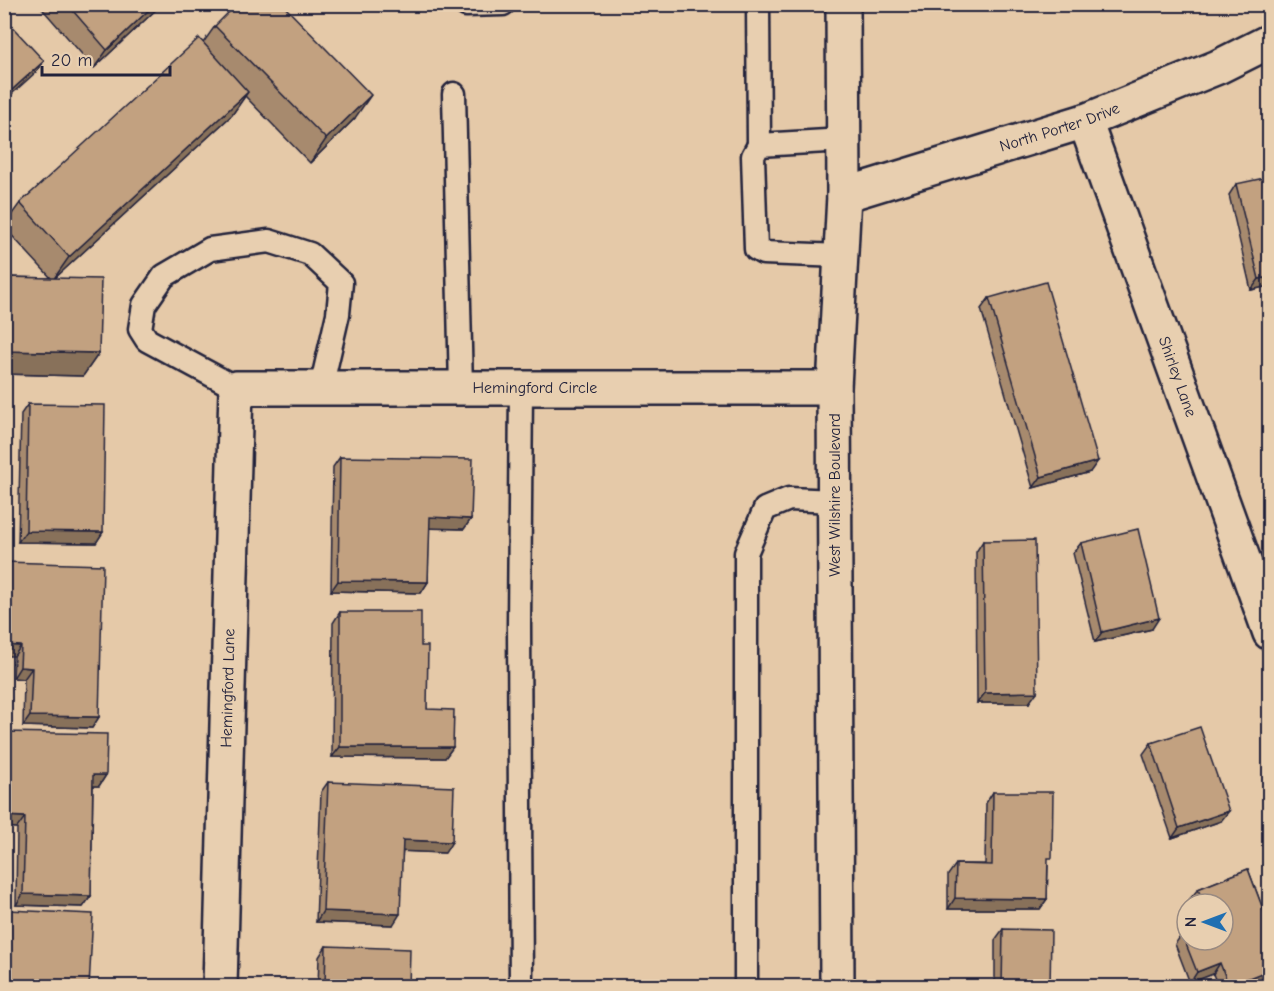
<svg xmlns="http://www.w3.org/2000/svg" width="1274" height="991" font-family="'Comic Neue',sans-serif">
<style>
.lines{fill:none;stroke-linecap:round;stroke-linejoin:round}
.lane-casing{stroke:#22223b;stroke-width:27}
.street-casing{stroke:#22223b;stroke-width:38}
.secondary-casing{stroke:#22223b;stroke-width:38}
.lane{stroke:#e8cfb0;stroke-width:22}
.street{stroke:#e8cfb0;stroke-width:33}
.secondary{stroke:#e8cfb0;stroke-width:33}
.wall{fill:#a78a6e;stroke:#22223b;stroke-width:1.5}
.shaded-wall{fill:#88715a;stroke:#22223b;stroke-width:1.5}
.building{fill:#c2a180;stroke:#22223b;stroke-width:1.5}
.labels{text-anchor:middle;dominant-baseline:central;stroke-width:6;stroke-linejoin:round;paint-order:stroke}
.street-label{font-size:16px;fill:#22223b;stroke:#e8cfb0}
</style>
<rect width="100%" height="100%" fill="#e5c9a8"/>
<filter id="ink" filterUnits="userSpaceOnUse"><feTurbulence type="fractalNoise" baseFrequency=".0167" numOctaves="2"/><feDisplacementMap in="SourceGraphic" scale="12" xChannelSelector="R" yChannelSelector="G"/><feConvolveMatrix kernelMatrix="1 2 1 2 8 2 1 2 1" color-interpolation-filters="sRGB"/></filter>
<g filter="url(#ink)">
<g class="lines">
<!-- lane casing -->
<g class="lane-casing">
<g id="lane">
<path d="M758,4L759,145"/>
<path d="M466,5L503,4"/>
<path d="M454,94L461,388"/>
<path d="M841,256L763,253L756,249L753,156L759,145L844,140"/>
<path d="M236,388L147,340L140,329L144,305L164,276L210,249L269,241L310,254L341,283L338,314L321,388"/>
<path d="M521,986L519,626L521,388"/>
<path d="M746,986V553L765,509L789,499L835,501"/>
</g>
</g>
<!-- street casing -->
<g class="street-casing">
<g id="street">
<path id="s1" d="M1085,121L1270,633"/>
<path id="s2" d="M844,195L1085,121L1218,67L1270,41"/>
<path id="s3" d="M220,986L236,388H834"/>
</g>
</g>
<!-- secondary casing -->
<g class="secondary-casing">
<path id="secondary" d="M837,986L834,388L844,195L843,4"/>
</g>
<!-- lane -->
<use href="#lane" class="lane"/>
<!-- street -->
<use href="#street" class="street"/>
<!-- secondary -->
<use href="#secondary" class="secondary"/>
</g>
<!-- wall -->
<g class="wall">
<path d="M38,4H162L94,68Z"/>
<path d="M215,26L355,118L310,163L245,96L232,115L55,278L99,353L83,376L4,374V277L51,278L4,227V225L20,203L203,43Z"/>
<path d="M1236,184L1269,286L1251,290L1229,195Z"/>
<path d="M989,298L1090,472L1033,488L981,309Z"/>
<path d="M28,404L103,532L96,543L18,542L21,414Z"/>
<path d="M340,457L471,519L464,529L429,528L428,582L421,593L331,591L333,467Z"/>
<path d="M983,541L1029,703H977L976,552Z"/>
<path d="M1081,543L1152,629L1095,642L1073,553Z"/>
<path d="M4,562L99,717L92,728L23,726L24,679L13,678L14,656Z"/>
<path d="M340,612L421,646L427,709L453,747L445,758L332,757L333,623Z"/>
<path d="M1151,743L1221,821L1172,838L1143,754Z"/>
<path d="M106,775L99,786H93L91,896L83,907L16,905L17,828L4,827Z"/>
<path d="M328,782L445,853L403,851L393,925L316,922L321,792Z"/>
<path d="M993,792L1048,864L1047,899L1040,909H948V875L956,864H985L986,803Z"/>
<path d="M1248,869L1269,925V978L1248,987H1218L1213,974L1190,983L1175,944L1182,934L1187,932V940H1223V904H1192L1190,899L1198,889Z"/>
<path d="M8,910L4,987V915Z"/>
<path d="M1003,929L1050,987H995V940Z"/>
<path d="M326,946L409,987H318L319,957Z"/>
</g>
<!-- shaded-wall -->
<g class="shaded-wall">
<path d="M155,4H162L94,68L107,50Z"/>
<path d="M44,61L36,72L4,101V97Z"/>
<path d="M248,92L232,115L53,280L69,257Z"/>
<path d="M371,95L355,118L310,163L326,139Z"/>
<path d="M1269,277V286L1251,290L1259,279Z"/>
<path d="M4,351L99,353L83,376L4,374Z"/>
<path d="M1098,461L1090,472L1033,488L1041,477Z"/>
<path d="M430,517L471,519L464,529L422,528Z"/>
<path d="M26,531L103,532L96,543L18,542Z"/>
<path d="M338,581L428,582L421,593L331,591Z"/>
<path d="M1159,618L1152,629L1095,642L1102,632Z"/>
<path d="M4,645L21,646L14,656H4Z"/>
<path d="M20,667L32,668L24,679L13,678Z"/>
<path d="M1037,692L1029,703H977L985,693Z"/>
<path d="M30,716L99,717L92,728L23,726Z"/>
<path d="M340,747H453L445,758L332,757Z"/>
<path d="M93,775H106L99,786H86Z"/>
<path d="M1229,811L1221,821L1172,838L1179,828Z"/>
<path d="M4,816L25,817L17,828L4,827Z"/>
<path d="M403,840L452,842L445,853L395,851Z"/>
<path d="M23,894L91,896L83,907L16,905Z"/>
<path d="M955,898L1047,899L1040,909H948Z"/>
<path d="M323,911L400,914L393,925L316,922Z"/>
<path d="M1220,963L1213,974L1190,983L1197,972Z"/>
<path d="M1269,970V978L1248,987H1229Z"/>
</g>
<!-- building -->
<g class="building">
<path d="M67,4H155L107,50Z"/>
<path d="M237,4H282L371,95L326,139L215,26Z"/>
<path d="M4,18L44,61L4,97Z"/>
<path d="M199,38L248,92L69,257L20,203Z"/>
<path d="M1269,177V277L1259,279L1236,184Z"/>
<path d="M4,277L101,279L99,353L4,351Z"/>
<path d="M1046,282L1098,461L1041,477L989,298Z"/>
<path d="M28,404L105,405L103,532L26,531Z"/>
<path d="M340,457L473,459L471,519L430,517L428,582L338,581Z"/>
<path d="M1138,529L1159,618L1102,632L1081,543Z"/>
<path d="M1035,540L1037,692L985,693L983,541Z"/>
<path d="M4,562L103,565L99,717L30,716L32,668L20,667L21,646L4,645Z"/>
<path d="M340,612H421V646H428L427,709L454,710L453,747H340Z"/>
<path d="M1200,727L1229,811L1179,828L1151,743Z"/>
<path d="M4,732L107,734L106,775H93L91,896L23,894L25,817L4,816Z"/>
<path d="M328,782L454,787L452,842L403,840L400,914L323,911Z"/>
<path d="M993,792H1053L1052,858H1048L1047,899L955,898L956,864L992,865Z"/>
<path d="M1248,869L1269,925V970L1229,986L1220,963L1197,972L1182,934L1187,932V940H1223V904H1204L1198,889Z"/>
<path d="M8,910L93,914L89,987H4Z"/>
<path d="M1003,929L1051,930L1050,987H1002Z"/>
<path d="M326,946L410,949L409,987H325Z"/>
</g>
</g>
<g class="labels">
<!-- street labels -->
<g class="street-label">
<text stroke="none"><textPath href="#s2" startOffset="226">North Porter Drive</textPath></text>
<text stroke="none"><textPath href="#s1" startOffset="272">Shirley Lane</textPath></text>
<text stroke="none"><textPath href="#s3" startOffset="897">Hemingford Circle</textPath></text>
<text transform="translate(835 495) rotate(-90)">West Wilshire Boulevard</text>
<text stroke="none"><textPath href="#s3" startOffset="298">Hemingford Lane</textPath></text>
</g>
</g>
<!-- margin -->
<rect width="1274" height="991" fill="none" stroke="#e8cfb0" stroke-width="24"/>
<rect x="12" y="12" width="1250" height="967" fill="none" stroke="#22223b" stroke-width="2" filter="url(#ink)"/>
<!-- north arrow -->
<g transform="translate(1205 922) rotate(270)"><circle r="28" fill="#e8cfb0" stroke="#998a81" stroke-width="1.5"/>
<path d="M0-4.5L10 22L0 15L-10 22Z" fill="#1f6fb2"/>
<text y="-9" font-size="16" font-weight="bold" text-anchor="middle" fill="#22223b">N</text>
</g>
<!-- scale -->
<path d="M42 66v9h128v-9" fill="none" stroke="#22223b" stroke-width="3"/>
<text x="51" y="66" font-size="18" fill="#22223b" stroke="#e8cfb0" stroke-width="4.5" paint-order="stroke">20 m</text>
</svg>
